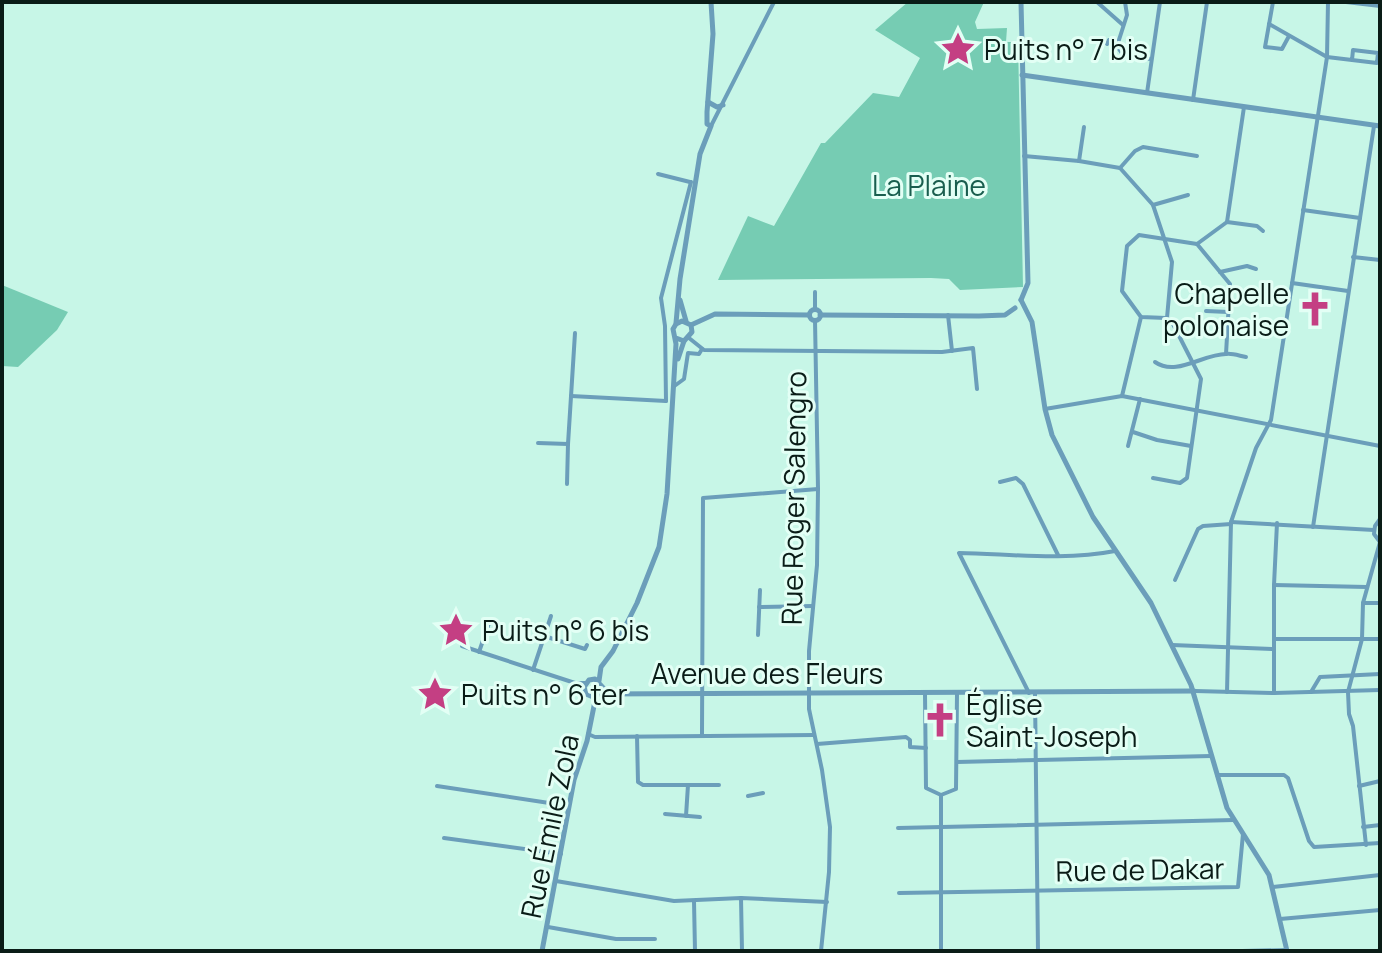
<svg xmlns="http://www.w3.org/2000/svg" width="1382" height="953" font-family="Manrope,sans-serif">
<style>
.green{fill:#76ccb3}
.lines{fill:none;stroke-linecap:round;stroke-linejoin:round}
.minor{stroke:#6b9eba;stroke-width:4}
.tertiary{stroke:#6b9eba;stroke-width:5}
.labels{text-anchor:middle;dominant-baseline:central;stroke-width:6;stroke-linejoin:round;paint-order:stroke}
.poi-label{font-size:28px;fill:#0a1c17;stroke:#e3fff5;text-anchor:start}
.park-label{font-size:28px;fill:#195e4e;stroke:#e3fff5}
.street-label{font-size:28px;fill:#0a1c17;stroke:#e3fff5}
</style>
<rect width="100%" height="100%" fill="#c7f6e7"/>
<!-- green -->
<g class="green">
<path d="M908,2H984L975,22L977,29L1007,28L1006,42H1018L1023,287L960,290L949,279L931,278L718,280L748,216L774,226L821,143H825L873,93L899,97L920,58L875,30Z"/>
<path d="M2,285L68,312L57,330L18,367L2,366Z"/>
</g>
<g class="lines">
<!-- minor -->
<g class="minor">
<path d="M1097,2L1123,25"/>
<path d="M1125,2L1127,15L1117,46L1124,56L1151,59"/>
<path d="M1273,2L1265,47L1282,49L1289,36"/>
<path d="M1346,2L1380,6"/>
<path d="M1269,24L1327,57L1377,63L1378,53L1353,50L1352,60"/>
<path d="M1107,44L1109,40L1117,46"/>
<path d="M1147,93L1160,2"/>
<path d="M1193,100L1207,2"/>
<path d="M711,126L774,2"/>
<path d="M1024,156L1079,161L1120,168L1153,205L1172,262L1167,318L1173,324L1201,379L1187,478L1180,483L1153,478"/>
<path d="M1079,161L1084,127"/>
<path d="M1120,168L1135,151L1143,147L1197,156"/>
<path d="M658,174L690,182"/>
<path d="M1153,205L1188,195"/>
<path d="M1303,210L1360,218"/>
<path d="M1227,222L1244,107"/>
<path d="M1197,244L1230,284L1226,354"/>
<path d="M1197,244L1227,222L1257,226L1263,231"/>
<path d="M1353,257L1380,260"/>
<path d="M1220,272L1247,266L1256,269"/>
<path d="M1292,283L1348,291"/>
<path d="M815,292V310"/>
<path d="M1206,311L1228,312"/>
<path d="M948,315L952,351"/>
<path d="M1166,318L1141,317L1122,291L1127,246L1139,235L1197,244"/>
<path d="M815,320L818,489L817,565L809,651V709L822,770L830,827L829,872L821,951"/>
<path d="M689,338L704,350L942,352L973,348L977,389"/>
<path d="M1155,362C1176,377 1203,354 1226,354C1232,353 1240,356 1246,357"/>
<path d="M673,387L684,379L688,353L699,354L702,349"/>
<path d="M571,396L666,401"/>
<path d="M1122,396L1141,317"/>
<path d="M666,401L665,326L661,298L691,182"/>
<path d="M1045,409L1122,396L1380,446"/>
<path d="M1133,432L1157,440L1191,446"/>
<path d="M538,443L568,444L575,333"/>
<path d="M1128,446L1140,399"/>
<path d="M1000,482L1016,478L1023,484L1058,555"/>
<path d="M567,484L568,444"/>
<path d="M1231,522L1374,530"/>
<path d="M1313,527L1374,126"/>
<path d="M1175,580L1198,529L1203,526L1231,524"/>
<path d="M1274,585L1367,587"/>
<path d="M1363,603H1380"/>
<path d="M759,607L813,606"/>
<path d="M758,635L760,590"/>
<path d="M544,636L585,649L587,645"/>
<path d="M1274,639H1380"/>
<path d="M1172,645L1273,649"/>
<path d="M462,646L575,683H586"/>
<path d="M479,652L489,623"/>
<path d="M533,670L551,616"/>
<path d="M1195,691L1274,693L1380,690"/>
<path d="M1227,692L1231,522L1256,448L1271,420L1327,57L1328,2"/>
<path d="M1311,692L1320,677L1380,674"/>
<path d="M1029,693L959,553C1011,554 1064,561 1115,551"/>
<path d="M1274,693V585L1277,523"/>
<path d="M925,694L926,788L941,795L956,789L957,694"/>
<path d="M1035,694L1038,951"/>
<path d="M588,734L595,737L814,735"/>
<path d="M702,735L703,498L818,489"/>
<path d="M637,736L638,782L643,785H719"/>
<path d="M817,744L906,737L910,740V747L926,748"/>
<path d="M957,762L1211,756"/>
<path d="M1217,775H1284L1288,778L1309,841L1314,847L1380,843"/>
<path d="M437,786L569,806"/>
<path d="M1359,786L1380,781"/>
<path d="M941,795V951"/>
<path d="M748,796L763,793"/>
<path d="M665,814L700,817"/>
<path d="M686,816L688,785"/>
<path d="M1363,827L1380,825"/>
<path d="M898,828L1234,820"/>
<path d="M444,838L561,854"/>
<path d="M1366,845L1353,726L1349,714L1348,692L1362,639L1363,603L1380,542L1374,534L1375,526L1380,519"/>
<path d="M556,881L674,901L741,898L827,902"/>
<path d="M1273,887L1380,875"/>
<path d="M899,893L1238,887L1243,834"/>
<path d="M741,898L742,951"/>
<path d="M694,901L695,951"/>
<path d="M1280,919L1380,910"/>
<path d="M548,927L616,939H655"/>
<path d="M1242,951L1287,950"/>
</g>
<!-- tertiary -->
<g class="tertiary">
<path d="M1021,2L1028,283L1021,300"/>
<path d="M1022,75L1380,126"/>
<path d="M708,102L717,107L723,105"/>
<path d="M680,300L686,321"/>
<path d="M1021,300L1032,322L1045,409L1052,435L1093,517L1151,603L1191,685L1227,808L1269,875L1287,951"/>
<circle cx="815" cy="315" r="5.5"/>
<path d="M820,315L979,316L1005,315L1015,308"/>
<path d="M676,323L680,279L700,154L711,126L707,124V112L713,34L711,2"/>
<path d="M691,325L715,314L809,315"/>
<path d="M678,359L684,341"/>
<path d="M599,681L601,667L613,651L637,603L659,547L667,494L676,344L673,329L676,324L682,321L691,325L692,332L684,341L676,338"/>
<path d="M602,689L598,695L593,697L586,694L584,687L589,680L595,679L607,692"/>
<path d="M599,694L1194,691"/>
<path d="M542,951L574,780L587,741L596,696"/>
<path d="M1379,951L1380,950"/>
</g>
</g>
<!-- icons -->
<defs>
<g id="sight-bare" transform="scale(2.76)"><path d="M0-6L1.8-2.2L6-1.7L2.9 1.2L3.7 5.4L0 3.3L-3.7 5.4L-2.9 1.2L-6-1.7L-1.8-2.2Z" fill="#c43f83" stroke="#e3fff5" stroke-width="2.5" paint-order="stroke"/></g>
<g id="church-bare" transform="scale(2.76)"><path d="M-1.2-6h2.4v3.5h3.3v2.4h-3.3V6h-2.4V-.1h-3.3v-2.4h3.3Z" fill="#c43f83" stroke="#e3fff5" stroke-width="2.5" paint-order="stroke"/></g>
</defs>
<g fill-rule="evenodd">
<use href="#sight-bare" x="958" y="49"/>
<use href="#church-bare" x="1315" y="309"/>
<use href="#sight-bare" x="456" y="630"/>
<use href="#sight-bare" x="435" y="694"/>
<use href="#church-bare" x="940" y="720"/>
</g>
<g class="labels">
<!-- poi labels -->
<g class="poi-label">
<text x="984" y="49">Puits n° 7 bis</text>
<text x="1289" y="293" text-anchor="end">Chapelle<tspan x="1289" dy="32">polonaise</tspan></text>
<text x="482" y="630">Puits n° 6 bis</text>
<text x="461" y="694">Puits n° 6 ter</text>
<text x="966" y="704">Église<tspan x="966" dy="32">Saint-Joseph</tspan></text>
</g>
<!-- park labels -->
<g class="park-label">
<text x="929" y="185">La Plaine</text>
</g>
<!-- street labels -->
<g class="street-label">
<text transform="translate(793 498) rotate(-89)">Rue Roger Salengro</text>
<text x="767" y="673">Avenue des Fleurs</text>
<text transform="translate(549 826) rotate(-78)">Rue Émile Zola</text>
<text transform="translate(1140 869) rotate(-1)">Rue de Dakar</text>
</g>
</g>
<!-- border -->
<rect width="1382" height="953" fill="none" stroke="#0a1c17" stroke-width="8"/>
</svg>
